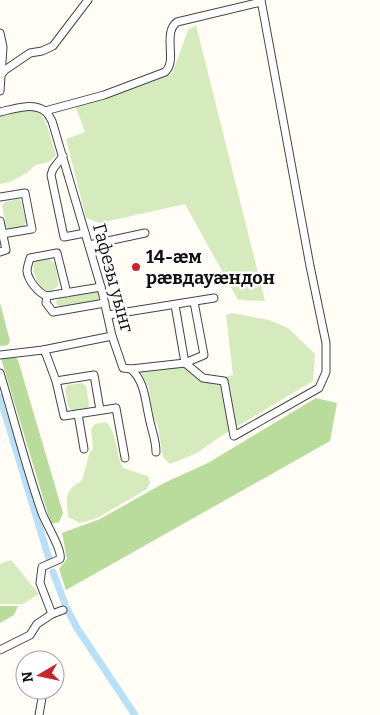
<svg xmlns="http://www.w3.org/2000/svg" width="380" height="715" font-family="Bitter,serif">
<style>
.green{fill:#d5ebbd}
.forest{fill:#b9dc9c}
.lines{fill:none;stroke-linecap:round;stroke-linejoin:round}
.canal{stroke:#b9e0f7;stroke-width:7}
.minor-casing{stroke:#444;stroke-width:9}
.minor{stroke:#fff;stroke-width:7}
.poi-dot{fill:#c4262e;stroke:#fff;stroke-width:2}
.labels{text-anchor:middle;dominant-baseline:central;stroke-width:5;stroke-linejoin:round;paint-order:stroke}
.poi-label{font-size:18px;font-weight:bold;fill:#111;stroke:#fff;text-anchor:start}
.street-label{font-size:18px;fill:#111;stroke:#fff}
</style>
<rect width="100%" height="100%" fill="#fffdf5"/>
<!-- green -->
<g class="green">
<path d="M196,25L265,301L238,300L185,204L100,223L86,218L66,139L85,132L75,105L172,74L188,30Z"/>
<path d="M20,104L40,112L47,126L56,155L49,162L35,165L28,172L10,182L0,184V108Z"/>
<path d="M18,199L21,201L26,221L24,227L10,229L6,227L2,206L5,202Z"/>
<path d="M43,259H49L55,264L59,285C44,302 31,276 34,262Z"/>
<path d="M94,292L98,293V300L95,301L62,307L57,305L56,302L59,298Z"/>
<path d="M232,313L269,320L288,328L315,354L313,381L221,436L197,453L170,464L163,457L158,427L152,413L149,388L140,371L177,363L212,380L233,375L226,315Z"/>
<path d="M82,383L86,386L89,404L87,408L71,410L68,406L65,389L67,385Z"/>
<path d="M106,422C118,433 115,454 123,468L148,476L150,483L147,489L97,518L80,523L68,517C67,499 63,490 82,481L89,454L93,449L91,429L95,424Z"/>
<path d="M11,560L39,594L23,604H0V564Z"/>
</g>
<!-- forest -->
<g class="forest">
<path d="M0,303L10,341L8,345L0,346Z"/>
<path d="M12,353L18,360L63,513L59,522L51,524L0,355Z"/>
<path d="M316,398L337,403L330,441L66,590L59,569L67,559L62,533L100,519L166,482L208,463Z"/>
<path d="M0,606H18L14,615L0,623Z"/>
</g>
<g class="lines">
<!-- canal -->
<g class="canal">
<path d="M0,397L50,562"/>
<path d="M53,572L65,604"/>
<path d="M67,609L77,628L135,715"/>
</g>
<!-- minor casing -->
<g class="minor-casing">
<g id="minor">
<path d="M0,33L3,47L0,91"/>
<path d="M1,75L5,70L30,53L42,51L53,46L88,0"/>
<path d="M45,111L104,95L165,72C178,61 162,33 177,22L261,2"/>
<path d="M0,112C13,109 32,102 45,111C48,113 50,118 52,121L101,287L112,336L123,368L131,369L185,363L204,355L194,302"/>
<path d="M63,156L53,169L51,175L64,237L85,233"/>
<path d="M0,197L25,193L32,229L2,234"/>
<path d="M0,221L6,250L0,252"/>
<path d="M89,245L145,233"/>
<path d="M67,293L57,253L30,258C29,262 27,267 27,271C28,280 38,293 47,296L101,287"/>
<path d="M47,296L46,303L53,312L105,303"/>
<path d="M175,305L185,363L203,378L224,381L234,436L319,388L326,372V343L310,266L261,0"/>
<path d="M108,315L214,298"/>
<path d="M43,350L46,354L56,381L64,416L116,408L125,458"/>
<path d="M0,355L43,350L112,336"/>
<path d="M131,369C145,382 145,400 149,417C151,429 156,439 156,452"/>
<path d="M0,373C14,419 26,468 42,513C46,524 63,551 60,559L42,567L40,583L52,614L63,610"/>
<path d="M56,381L94,375L100,410"/>
<path d="M78,414L84,449"/>
<path d="M0,650L30,635L37,624L52,614"/>
<path d="M39,715L42,698"/>
</g>
</g>
<!-- minor -->
<use href="#minor" class="minor"/>
</g>
<!-- markers -->
<circle class="poi-dot" cx="136" cy="267" r="5"/>
<g class="labels">
<!-- poi labels -->
<g class="poi-label">
<text x="146" y="257">14-æм<tspan x="146" dy="21">рӕвдауӕндон</tspan></text>
</g>
<!-- street labels -->
<g class="street-label">
<text transform="translate(113 278) rotate(75)">Гафезы уынг</text>
</g>
</g>
<!-- north arrow -->
<g transform="translate(40 675) rotate(261)"><circle r="24" fill="#ffffff" stroke="#a0a0a0"/>
<path d="M0-4L9 19L0 12L-9 19Z" fill="#c4262e"/>
<text y="-8" font-size="14" font-weight="bold" text-anchor="middle" fill="#111111">N</text>
</g>
</svg>
